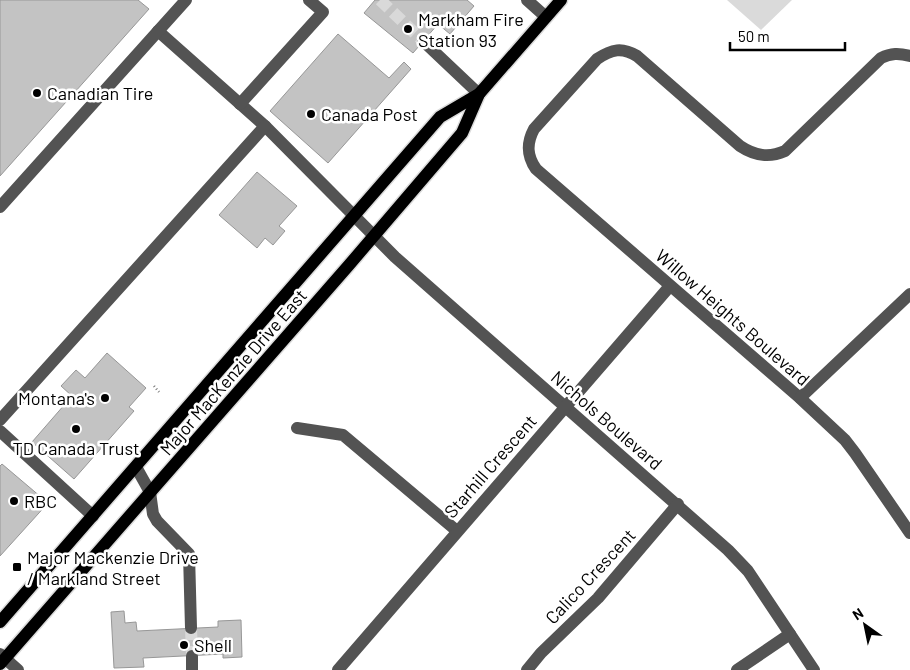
<svg xmlns="http://www.w3.org/2000/svg" width="910" height="670" font-family="Barlow,sans-serif">
<style>
.green{fill:#dadada}
.building{fill:#c3c3c3;stroke:#979797}
.lines{fill:none;stroke-linecap:round;stroke-linejoin:round}
.minor-tunnel{stroke:#d9d9d9;stroke-width:12;stroke-dasharray:12 6;stroke-linecap:butt}
.major-casing{stroke:#dbdbdb;stroke-width:15}
.path{stroke:#757575;stroke-width:2.5;stroke-dasharray:1 2.5;stroke-linecap:butt}
.minor{stroke:#535353;stroke-width:12}
.major{stroke:#000;stroke-width:12}
.poi-dot{fill:#000;stroke:#fff;stroke-width:2}
.labels{text-anchor:middle;dominant-baseline:central;stroke-width:5;stroke-linejoin:round;paint-order:stroke}
.poi-label{font-size:18px;fill:#000;stroke:#fff;text-anchor:start}
.street-label{font-size:18px;fill:#000;stroke:#fff}
</style>
<rect width="100%" height="100%" fill="#fff"/>
<!-- green -->
<path class="green" d="M727,0H792L761,30Z"/>
<!-- building -->
<g class="building">
<path d="M0,0H138L149,9L0,176Z"/>
<path d="M375,0H467L474,6L450,34L438,24L413,53L364,13Z"/>
<path d="M338,34L389,78L404,62L411,69L328,163L270,111Z"/>
<path d="M257,172L297,206L279,226L285,231L273,245L265,238L257,248L219,215Z"/>
<path d="M107,353L146,388L129,407L134,411L74,479L32,442L72,396L61,386L76,370L85,378Z"/>
<path d="M2,464L48,503L0,556V466Z"/>
<path d="M124,611L125,623L136,622L137,631L218,627V621L241,620L242,657L223,658V654L143,658L144,667L114,668L111,612Z"/>
</g>
<g class="lines">
<!-- minor-tunnel -->
<g class="minor-tunnel">
<path d="M380,0L423,41"/>
<path d="M191,628L192,656"/>
</g>
<!-- major casing -->
<g class="major-casing">
<g id="major">
<path d="M0,622L440,117L479,94"/>
<path d="M0,664L349,265L462,133L479,94L561,0"/>
</g>
</g>
<!-- path -->
<path class="path" d="M154,386L159,392"/>
<!-- minor -->
<g class="minor">
<path d="M527,0L546,17"/>
<path d="M158,31L265,126L395,257L728,550L748,571L814,670"/>
<path d="M423,41L479,94"/>
<path d="M910,56C899,53 891,53 881,58L785,151C769,158 755,156 740,146L637,56C622,47 612,49 597,59L534,129C526,144 527,156 536,169L800,398L845,440L855,453L910,533"/>
<path d="M240,104L323,12L309,0"/>
<path d="M0,207L186,0"/>
<path d="M800,398L910,294"/>
<path d="M0,420L265,126"/>
<path d="M297,428L343,435L457,531"/>
<path d="M0,431L93,516"/>
<path d="M136,467L150,492L153,514L157,521L189,554L191,628"/>
<path d="M0,654L18,670"/>
<path d="M192,656V670"/>
<path d="M338,670L670,286"/>
<path d="M527,670L541,653L598,598L678,504"/>
<path d="M737,670L790,634"/>
</g>
<!-- major -->
<use href="#major" class="major"/>
</g>
<!-- markers -->
<g class="poi-dot">
<circle cx="408" cy="29" r="5"/>
<circle cx="37" cy="93" r="5"/>
<circle cx="311" cy="114" r="5"/>
<circle cx="105" cy="398" r="5"/>
<circle cx="76" cy="429" r="5"/>
<circle cx="14" cy="501" r="5"/>
<rect x="12" y="562" width="10" height="10" rx="2.5"/>
<circle cx="184" cy="645" r="5"/>
</g>
<g class="labels">
<!-- poi labels -->
<g class="poi-label">
<text x="418" y="19">Markham Fire<tspan x="418" dy="21">Station 93</tspan></text>
<text x="47" y="93">Canadian Tire</text>
<text x="321" y="114">Canada Post</text>
<text x="95" y="398" text-anchor="end">Montana's</text>
<text x="76" y="448" text-anchor="middle">TD Canada Trust</text>
<text x="24" y="501">RBC</text>
<text x="27" y="557">Major Mackenzie Drive<tspan x="27" dy="21">/ Markland Street</tspan></text>
<text x="194" y="645">Shell</text>
</g>
<!-- street labels -->
<g class="street-label">
<text transform="translate(733 317) rotate(41)">Willow Heights Boulevard</text>
<text transform="translate(233 372) rotate(-49)">Major MacKenzie Drive East</text>
<text transform="translate(607 420) rotate(41)">Nichols Boulevard</text>
<text transform="translate(490 466) rotate(-49)">Starhill Crescent</text>
<text transform="translate(590 576) rotate(-47)">Calico Crescent</text>
</g>
</g>
<!-- north arrow -->
<g transform="translate(865 625) rotate(327)" stroke="#ffffff" stroke-width="4" paint-order="stroke">
<path d="M0-4L9 19L0 12L-9 19Z" fill="#000000"/>
<text y="-8" font-size="14" font-weight="bold" text-anchor="middle" fill="#000000">N</text>
</g>
<!-- scale -->
<path d="M730 42v8h115v-8" fill="none" stroke="#000000" stroke-width="2.5"/>
<text x="738" y="42" font-size="15" fill="#000000" stroke="#ffffff" stroke-width="4" paint-order="stroke">50 m</text>
</svg>
